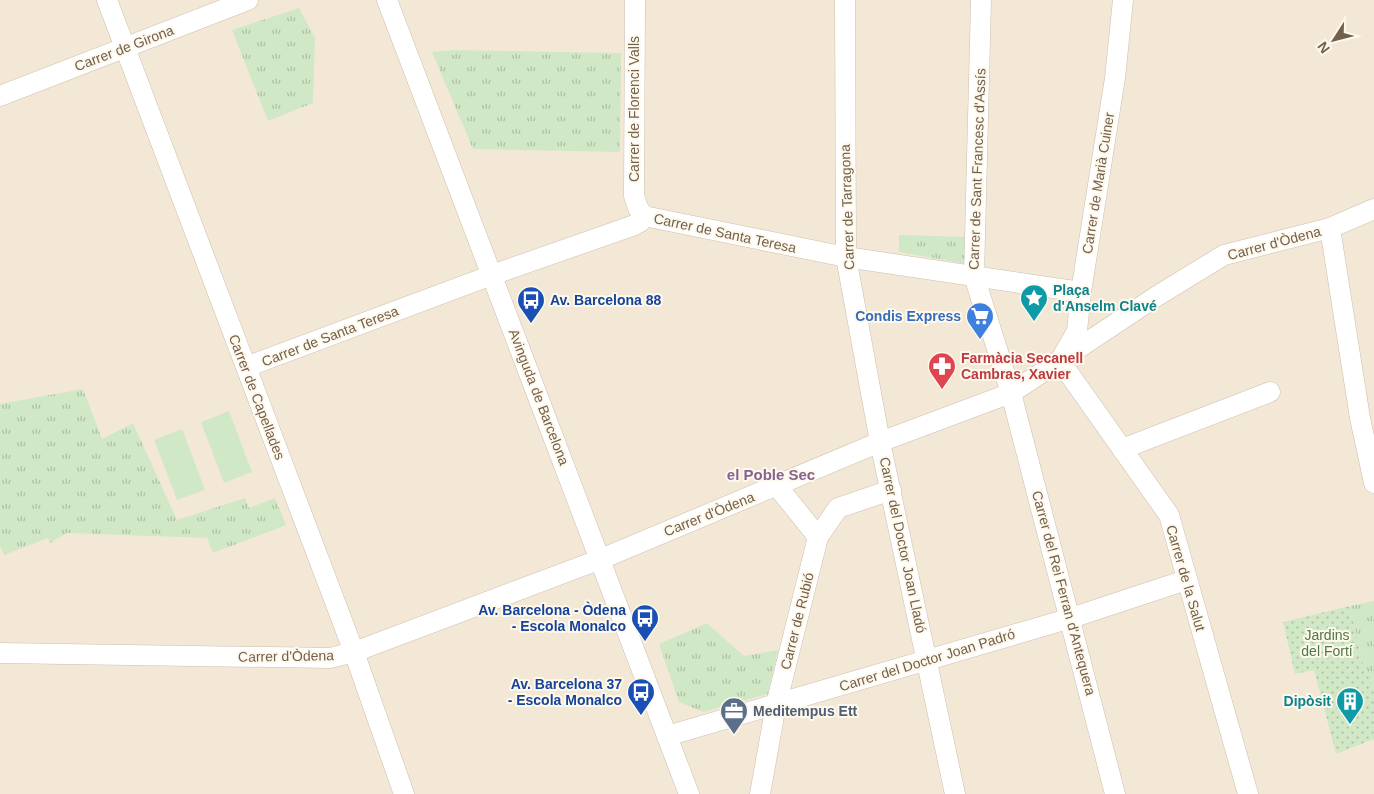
<svg xmlns="http://www.w3.org/2000/svg" width="1374" height="794" font-family="Arial,sans-serif">
<style>
.residential{fill:#f3e8d6}
.grass{fill:url(#grass-tufts)}
.park{fill:url(#park-dots)}
.pitch{fill:#d1e8c6}
.lines{fill:none;stroke-linecap:round;stroke-linejoin:round}
.minor-casing{stroke:#cdbeae;stroke-width:21}
.minor{stroke:#fff;stroke-width:20}
.labels{text-anchor:middle;dominant-baseline:central;stroke-width:4;stroke-linejoin:round;paint-order:stroke}
.street-label{font-size:14px;fill:#745e4c;stroke:#fef9ed}
.culture-label{font-size:14px;font-weight:bold;fill:#0d838f;stroke:#fef9ed;text-anchor:start}
.transit-label{font-size:14px;font-weight:bold;fill:#164399;stroke:#fef9ed;text-anchor:end}
.shop-label{font-size:14px;font-weight:bold;fill:#366cbe;stroke:#fef9ed;text-anchor:end}
.health-label{font-size:14px;font-weight:bold;fill:#be3a42;stroke:#fef9ed;text-anchor:start}
.park-label{font-size:14px;fill:#507945;stroke:#fef9ed}
.service-label{font-size:14px;font-weight:bold;fill:#4e5e75;stroke:#fef9ed;text-anchor:start}
.neighbourhood-label{font-size:15px;font-weight:bold;fill:#856490;stroke:#fef9ed}
</style>
<defs>
<pattern id="grass-tufts" width="24" height="20" patternUnits="userSpaceOnUse" patternTransform="scale(1.25)"><rect width="24" height="20" fill="#d1e8c6"/><path d="M3 7l-1-3M5 7V3M7 7l1-3M15 17l-1-3M17 17v-4M19 17l1-3" fill="none" stroke="#aebfa3"/></pattern>
<pattern id="park-dots" width="8" height="8" patternUnits="userSpaceOnUse" patternTransform="scale(1.25)"><rect width="8" height="8" fill="#d1e8c6"/><path d="M2 2h.1M6 6h.1" fill="none" stroke="#aebfa3" stroke-width="1.8" stroke-linecap="round"/></pattern>
</defs>
<rect width="100%" height="100%" fill="#fbf5e7"/>
<!-- residential -->
<rect class="residential" x="0" y="0" width="1374" height="794"/>
<!-- grass -->
<g class="grass">
<path d="M299,8L315,38L313,103L268,121L232,30Z"/>
<path d="M453,50L621,53L620,152L473,149L432,52Z"/>
<path d="M899,235L968,237L967,264L899,252Z"/>
<path d="M83,389L102,439L133,423L177,520L245,498L249,508L275,498L286,525L213,553L207,538L67,533L50,543L48,538L4,555L0,546V404Z"/>
<path d="M1374,601V688L1363,665L1350,606Z"/>
<path d="M707,623L744,656L778,650L768,694L703,712L679,702L659,644Z"/>
</g>
<!-- park -->
<path class="park" d="M1350,606L1363,665L1374,688V739L1336,754L1314,670L1295,674L1283,622Z"/>
<!-- pitch -->
<g class="pitch">
<path d="M229,411L252,472L224,483L201,422Z"/>
<path d="M182,429L205,490L177,500L154,440Z"/>
</g>
<g class="lines">
<!-- minor casing -->
<g class="minor-casing">
<g id="minor">
<path d="M107,0L354,652L404,794"/>
<path d="M387,0L689,794"/>
<path d="M635,0L634,196L638,208L644,216"/>
<path d="M845,0L846,257L880,442L955,794"/>
<path d="M981,0L974,276L1011,393L1115,794"/>
<path d="M1123,0L1115,78L1081,292L1077,331L1060,361L1169,515L1248,794"/>
<path d="M0,96L248,0"/>
<path d="M644,216L846,257L1081,292"/>
<path d="M1330,228L1360,418L1374,483"/>
<path d="M246,367L492,275L632,226L640,222L644,216"/>
<path d="M1122,449L1270,392"/>
<path d="M777,486L818,537"/>
<path d="M0,653L330,658L354,652L601,559L880,442L1011,393L1157,296L1224,255L1330,228L1374,209"/>
<path d="M667,736L1071,618L1186,580"/>
<path d="M760,794L776,705L818,537L838,508L891,490"/>
</g>
</g>
<!-- minor -->
<use href="#minor" class="minor"/>
</g>
<!-- icons -->
<defs>
<g id="sight-pin" transform="scale(1.4375)"><path d="M0 17L-7.5 6A9.5 9.5 0 1 1 7.5 6Z" fill="#0f9aa8" stroke="#fef9ed"/><path d="M0-6L1.8-2.2L6-1.7L2.9 1.2L3.7 5.4L0 3.3L-3.7 5.4L-2.9 1.2L-6-1.7L-1.8-2.2Z" fill="#fff"/></g>
<g id="bus-pin" transform="scale(1.4375)"><path d="M0 17L-7.5 6A9.5 9.5 0 1 1 7.5 6Z" fill="#1a4fb4" stroke="#fef9ed"/><path d="M-5-6H5V4H4V6H2V4H-2V6H-4V4H-5ZM-3.5-4V0h7V-4ZM-3.5 1.2v1.5H-2V1.2ZM2 1.2v1.5H3.5V1.2Z" fill="#fff"/></g>
<g id="supermarket-pin" transform="scale(1.4375)"><path d="M0 17L-7.5 6A9.5 9.5 0 1 1 7.5 6Z" fill="#3f7fe0" stroke="#fef9ed"/><path d="M-6-5.5h2.5l.6 2H6L4.5 2H-2.5L-4.4-4H-6ZM-1.5 3.2a1.3 1.3 0 1 0 .1 0ZM3 3.2a1.3 1.3 0 1 0 .1 0Z" fill="#fff"/></g>
<g id="pharmacy-pin" transform="scale(1.4375)"><path d="M0 17L-7.5 6A9.5 9.5 0 1 1 7.5 6Z" fill="#e0444e" stroke="#fef9ed"/><path d="M-2-6h4v4h4v4h-4v4h-4v-4h-4v-4h4Z" fill="#fff"/></g>
<g id="building-pin" transform="scale(1.4375)"><path d="M0 17L-7.5 6A9.5 9.5 0 1 1 7.5 6Z" fill="#0f9aa8" stroke="#fef9ed"/><path d="M-4-6H4V6H1V3H-1V6H-4ZM-2.5-4.3h1.7v1.8h-1.7ZM.8-4.3h1.7v1.8H.8ZM-2.5-1h1.7V.8h-1.7ZM.8-1h1.7V.8H.8Z" fill="#fff"/></g>
<g id="office-pin" transform="scale(1.4375)"><path d="M0 17L-7.5 6A9.5 9.5 0 1 1 7.5 6Z" fill="#5c6f8a" stroke="#fef9ed"/><path d="M-6-3h4V-5.5h4V-3h4V5H-6ZM-1-4.5V-3h2v-1.5ZM-6 0V1H6V0Z" fill="#fff"/></g>
</defs>
<g fill-rule="evenodd">
<use href="#sight-pin" x="1034" y="298"/>
<use href="#bus-pin" x="531" y="300"/>
<use href="#supermarket-pin" x="980" y="316"/>
<use href="#pharmacy-pin" x="942" y="366"/>
<use href="#bus-pin" x="645" y="618"/>
<use href="#bus-pin" x="641" y="692"/>
<use href="#building-pin" x="1350" y="701"/>
<use href="#office-pin" x="734" y="711"/>
</g>
<g class="labels">
<!-- street labels -->
<g class="street-label">
<text transform="translate(124 48) rotate(-21)">Carrer de Girona</text>
<text transform="translate(634 109) rotate(-90)">Carrer de Florenci Valls</text>
<text transform="translate(977 169) rotate(-88)">Carrer de Sant Francesc d'Assís</text>
<text transform="translate(1098 183) rotate(-81)">Carrer de Marià Cuiner</text>
<text transform="translate(847 207) rotate(-92)">Carrer de Tarragona</text>
<text transform="translate(725 233) rotate(12)">Carrer de Santa Teresa</text>
<text transform="translate(1274 243) rotate(-15)">Carrer d'Òdena</text>
<text transform="translate(330 336) rotate(-21)">Carrer de Santa Teresa</text>
<text transform="translate(257 397) rotate(69)">Carrer de Capellades</text>
<text transform="translate(539 397) rotate(69)">Avinguda de Barcelona</text>
<text transform="translate(709 514) rotate(-22)">Carrer d'Òdena</text>
<text transform="translate(903 545) rotate(78)">Carrer del Doctor Joan Lladó</text>
<text transform="translate(1186 578) rotate(74)">Carrer de la Salut</text>
<text transform="translate(1064 593) rotate(75)">Carrer del Rei Ferran d'Antequera</text>
<text transform="translate(797 621) rotate(-76)">Carrer de Rubió</text>
<text transform="translate(286 656) rotate(-1)">Carrer d'Òdena</text>
<text transform="translate(927 660) rotate(-17)">Carrer del Doctor Joan Padró</text>
</g>
<!-- culture labels -->
<g class="culture-label">
<text x="1053" y="290">Plaça<tspan x="1053" dy="16">d'Anselm Clavé</tspan></text>
<text x="1331" y="701" text-anchor="end">Dipòsit</text>
</g>
<!-- transit labels -->
<g class="transit-label">
<text x="550" y="300" text-anchor="start">Av. Barcelona 88</text>
<text x="626" y="610">Av. Barcelona - Òdena<tspan x="626" dy="16">- Escola Monalco</tspan></text>
<text x="622" y="684">Av. Barcelona 37<tspan x="622" dy="16">- Escola Monalco</tspan></text>
</g>
<!-- shop labels -->
<g class="shop-label">
<text x="961" y="316">Condis Express</text>
</g>
<!-- health labels -->
<g class="health-label">
<text x="961" y="358">Farmàcia Secanell<tspan x="961" dy="16">Cambras, Xavier</tspan></text>
</g>
<!-- park labels -->
<g class="park-label">
<text x="1327" y="635">Jardins<tspan x="1327" dy="16">del Fortí</tspan></text>
</g>
<!-- service labels -->
<g class="service-label">
<text x="753" y="711">Meditempus Ett</text>
</g>
<!-- neighbourhood labels -->
<g class="neighbourhood-label">
<text x="771" y="474">el Poble Sec</text>
</g>
</g>
<!-- north arrow -->
<g transform="translate(1334 40) rotate(234)" stroke="#fef9ed" stroke-width="4" paint-order="stroke">
<path d="M0-4L9 19L0 12L-9 19Z" fill="#745e4c"/>
<text y="-8" font-size="14" font-weight="bold" text-anchor="middle" fill="#745e4c">N</text>
</g>
</svg>
